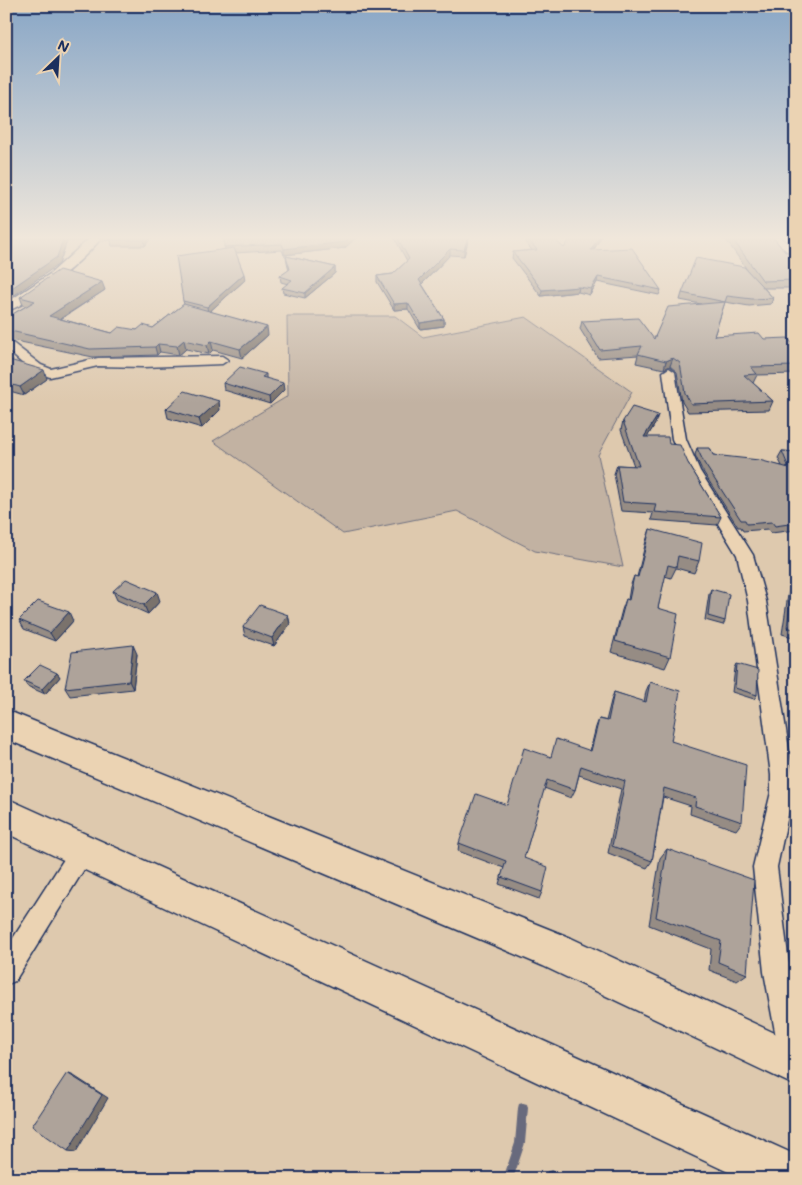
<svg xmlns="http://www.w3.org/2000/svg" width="802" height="1185" font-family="Mali,sans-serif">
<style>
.green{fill:#c2b2a2;stroke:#6e7080}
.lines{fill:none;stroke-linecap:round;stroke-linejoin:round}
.stream{fill:#676a7d;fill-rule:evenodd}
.minor-casing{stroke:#1b2f5e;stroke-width:3}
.trunk-casing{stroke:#1b2f5e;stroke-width:3}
.minor{fill:#ebd3b3;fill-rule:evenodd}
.trunk{fill:#ebd3b3;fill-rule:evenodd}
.wall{fill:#968c84;stroke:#1b2f5e}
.shaded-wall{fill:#7a726c;stroke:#1b2f5e}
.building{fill:#aea39a;stroke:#1b2f5e}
</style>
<rect width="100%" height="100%" fill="#dec9ae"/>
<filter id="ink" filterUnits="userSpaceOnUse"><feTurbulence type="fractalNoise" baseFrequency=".02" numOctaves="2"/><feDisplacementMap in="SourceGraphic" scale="10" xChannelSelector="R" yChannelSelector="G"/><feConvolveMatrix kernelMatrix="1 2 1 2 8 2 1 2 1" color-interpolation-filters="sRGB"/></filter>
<g filter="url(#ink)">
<!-- green -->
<path class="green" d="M287,316H395L423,337L526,317L632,392L598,455L623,567L535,551L457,511L343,534L213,441L288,396Z"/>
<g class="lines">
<!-- stream -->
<path class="stream" d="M523,1103L527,1104L528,1108L525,1143L513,1179H503L515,1143L518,1108L519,1104Z"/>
<!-- minor casing -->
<g class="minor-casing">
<g id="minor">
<path d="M91,237H102C86,258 31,305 6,311V303L50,274Z"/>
<path d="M769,237H780L796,250V258Z"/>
<path d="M6,338L41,365L51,369L98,358L222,356L228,360L222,364L144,367L98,366L50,377L31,371L6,349Z"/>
<path d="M669,368L675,372L686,439L700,471L753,555L766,601L793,775V792L777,867L790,972L796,1001L795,1078L785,1074L781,1064L764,972L753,867L771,792V775L748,601L737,555L686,471L672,439L663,372Z"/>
<path d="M83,839L91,842L94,850L91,858L15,981L6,985V949L75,842Z"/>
</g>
</g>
<!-- trunk casing -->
<g class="trunk-casing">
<g id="trunk">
<path d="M6,710L571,938L796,1043V1086L543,966L6,739Z"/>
<path d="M6,798L796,1155V1179H743L6,833Z"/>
</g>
</g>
<!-- minor -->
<use href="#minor" class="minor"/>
<!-- trunk -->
<use href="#trunk" class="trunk"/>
</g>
<!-- wall -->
<g class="wall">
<path d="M20,237H89L84,241H67L59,264L17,241Z"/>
<path d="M100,237H151L145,246H112L111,240L101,241Z"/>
<path d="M224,237L345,248L284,255L282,250L235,253L245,280L210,311L268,335L242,358L213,350L209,354L186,349L179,355L160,352L157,355L93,357L11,340L6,336V318L26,306L23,305L20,297L105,290L61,319L112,333L153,328L184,304L183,301L225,250Z"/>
<path d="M394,237H469L464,256L450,255L422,284L444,319V326L420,329L408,309L394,310L377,282V276L393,274L407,261Z"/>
<path d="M572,237H601L594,250L661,290L659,295L597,282L590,295L578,292L541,296L512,258L513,252L532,250L526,244L527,238L564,248Z"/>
<path d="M724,237H773L785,252L796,255V288H764L773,298L771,304L749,306L725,302L714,336L764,339L796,348V374L757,375L753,383L773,401L769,410L688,412L682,402L677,372L670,366L664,369L636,363L638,355L598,358L580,329L582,321L654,339L701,304L680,300L682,293L750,274Z"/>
<path d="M286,256L335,267V273L305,298L283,293L282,288L288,284L281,282L280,276L289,270L287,262Z"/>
<path d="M6,359L47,379L24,395L6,390Z"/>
<path d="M266,374V378L284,390L270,404L224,390L223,383Z"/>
<path d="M166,409L220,410L202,428L168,418Z"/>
<path d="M623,421L655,424L647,437L669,444L688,463L721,517L717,525L651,520L653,513L621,511L614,474L617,465L634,466L621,430Z"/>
<path d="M697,448L713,455L782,466L778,458L782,451L796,452V530L771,533L768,529L743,531L741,527H738L702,470L695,455Z"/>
<path d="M650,529L699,561L694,573L676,568L671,578L665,576L658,608L670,657L665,668L611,652L622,610L626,599L628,600L630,587L634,576L637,577L646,541Z"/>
<path d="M794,575H796V638L782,634L790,582Z"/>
<path d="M711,589L725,621L723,625L705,620L709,594Z"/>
<path d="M113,591L160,601L148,614L117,600Z"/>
<path d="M288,615L290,624L274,646L245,636L243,627Z"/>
<path d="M19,620L73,621L55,641L24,629Z"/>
<path d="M137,654L133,689L70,696L65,688Z"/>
<path d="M737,664L757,695L754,699L732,692L735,668Z"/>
<path d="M57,673L60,677L45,694L27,686L24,681Z"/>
<path d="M650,682L671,741L742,822L736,830L690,814L691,806L663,797L652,861L647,868L608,853L621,789L579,775L575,790L571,798L544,788L524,858L542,892L539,899L499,884L504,868L458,851L459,843L507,805L551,757L590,751L596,727L599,719L606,721L611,701L614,692L644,702L646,691Z"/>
<path d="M667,849L747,974L737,981L709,970L711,949L649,925L660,858Z"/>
<path d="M551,1171L567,1179H546L547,1172Z"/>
</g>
<!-- shaded-wall -->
<g class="shaded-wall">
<path d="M64,237H66L67,241L59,264L6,301V292Z"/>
<path d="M83,237H89L84,241Z"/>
<path d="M146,237H151L145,246L144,240Z"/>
<path d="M350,237H357L345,248L284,255V249Z"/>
<path d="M468,237H469L464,256V250Z"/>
<path d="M599,237H601L590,255L591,250Z"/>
<path d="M450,249V255L419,287V280Z"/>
<path d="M335,267V273L305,298V293Z"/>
<path d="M244,274L245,280L208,313L207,307Z"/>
<path d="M598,277L597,282L590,295L591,289Z"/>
<path d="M102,282L105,290L52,324L49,316Z"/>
<path d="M579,287L578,292L541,296L542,290Z"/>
<path d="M408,303V309L394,310V304Z"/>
<path d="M444,319V326L420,329V323Z"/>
<path d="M267,327L268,335L242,358L240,349Z"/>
<path d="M184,340L186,349L179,355L177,346Z"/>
<path d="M211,341L213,350L209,354L207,345Z"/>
<path d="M158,344L160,352L157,355L155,347Z"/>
<path d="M673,358L670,366L664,369L666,361Z"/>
<path d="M44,370L47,379L24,395L20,387Z"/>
<path d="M283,383L284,390L270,404L269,397Z"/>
<path d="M219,401L220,410L202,428L199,419Z"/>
<path d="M658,415L655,424L642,446L644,437Z"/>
<path d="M157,592L160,601L148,614L144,605Z"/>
<path d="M69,612L73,621L55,641L50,633Z"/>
<path d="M288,615L290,624L274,646L272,638Z"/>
<path d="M133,645L137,654L133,689L129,681Z"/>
<path d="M57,673L60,677L45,694L42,689Z"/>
<path d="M67,1073L74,1076L108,1098L76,1152L68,1151Z"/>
</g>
<!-- building -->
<g class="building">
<path d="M20,237H64L57,257L6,292V239L17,241Z"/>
<path d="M112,237H146L144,240H110Z"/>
<path d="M224,237H350L345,242L284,249L282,244L224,247Z"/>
<path d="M397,237H468L464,250L450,249L419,280L444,319L420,323L408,303L394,304L377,276L393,274L409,259Z"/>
<path d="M537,237H552L564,248L572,237H599L591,250L632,248L661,290L598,277L591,289L579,287L542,290L513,252L537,250L527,238Z"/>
<path d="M731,237H773L785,252H793L796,255V280L763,281Z"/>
<path d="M234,248L244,274L207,307L183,301L176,256Z"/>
<path d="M286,256L335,267L305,293L282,288L292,280L280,276L290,269Z"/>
<path d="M696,258L744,267L773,298L752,299L727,296L725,302L682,293Z"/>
<path d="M59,270L102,282L49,316L112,333L119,327L137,330L143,325L153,328L184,304L267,327L240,349L211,341L207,345L184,340L177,346L158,344L155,347L90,349L6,330V318L35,301L20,297Z"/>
<path d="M725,302L714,336L759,333L764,339L788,338L796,348V366L751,367L757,374L744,375L773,401L691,404L685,393L680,363L673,358L666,361L638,354L642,346L600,350L582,321L638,318L654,339L668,307Z"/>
<path d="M6,359L44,370L20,387L6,383Z"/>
<path d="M240,367L266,374L262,377L283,383L269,397L223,383Z"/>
<path d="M185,391L219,401L199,419L166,409Z"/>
<path d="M632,407L658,415L644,437H668L669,444L680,445L688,463L721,517L654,512L656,504L623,502L617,465L639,466L623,421Z"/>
<path d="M697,448H710L713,455L759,460L789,468L782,451L796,452V523L775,526L772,522L747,524L745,520H741L704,463Z"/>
<path d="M650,529L702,543L699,561L678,556L676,567L668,565L658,608L678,614L670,657L615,641L626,599L629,600L634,576L638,577Z"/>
<path d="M794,575H796V630L787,627Z"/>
<path d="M126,579L157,592L144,605L113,591Z"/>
<path d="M711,589L729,594L725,621L708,616Z"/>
<path d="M38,601L69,612L50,633L19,620Z"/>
<path d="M260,605L288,615L272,638L243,627Z"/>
<path d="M133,645L129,681L65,688L72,652Z"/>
<path d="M737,664L758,670L757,695L735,688Z"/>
<path d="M40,665L57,673L42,689L24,681Z"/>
<path d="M650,682L680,691L671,741L746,765L742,822L695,806L696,798L664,788L652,861L612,846L625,781L581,766L575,790L547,780L524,858L548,867L542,892L501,877L506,861L459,843L476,794L507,805L524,748L551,757L556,739L591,751L599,719L608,721L614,692L646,702Z"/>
<path d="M667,849L754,880L747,974L718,962L721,941L656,917Z"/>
<path d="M67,1073L102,1095L68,1151L32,1126Z"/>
<path d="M551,1171L567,1179H549Z"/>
</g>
</g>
<!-- sky -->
<linearGradient id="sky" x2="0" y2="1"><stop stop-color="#88a6c6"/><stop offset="0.59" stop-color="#f0e7db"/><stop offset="1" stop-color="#f0e7db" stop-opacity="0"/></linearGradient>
<rect width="802" height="403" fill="url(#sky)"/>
<!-- margin -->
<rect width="802" height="1185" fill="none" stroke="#ebd3b3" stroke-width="25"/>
<rect x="12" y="12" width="777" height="1160" fill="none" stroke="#1b2f5e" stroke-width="2" filter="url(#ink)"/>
<!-- north arrow -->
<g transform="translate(58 58) rotate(25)" stroke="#ebd3b3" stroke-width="4" paint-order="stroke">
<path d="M0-4L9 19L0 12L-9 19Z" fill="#1b2f5e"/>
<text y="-8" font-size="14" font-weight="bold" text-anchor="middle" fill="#1b2f5e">N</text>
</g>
</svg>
